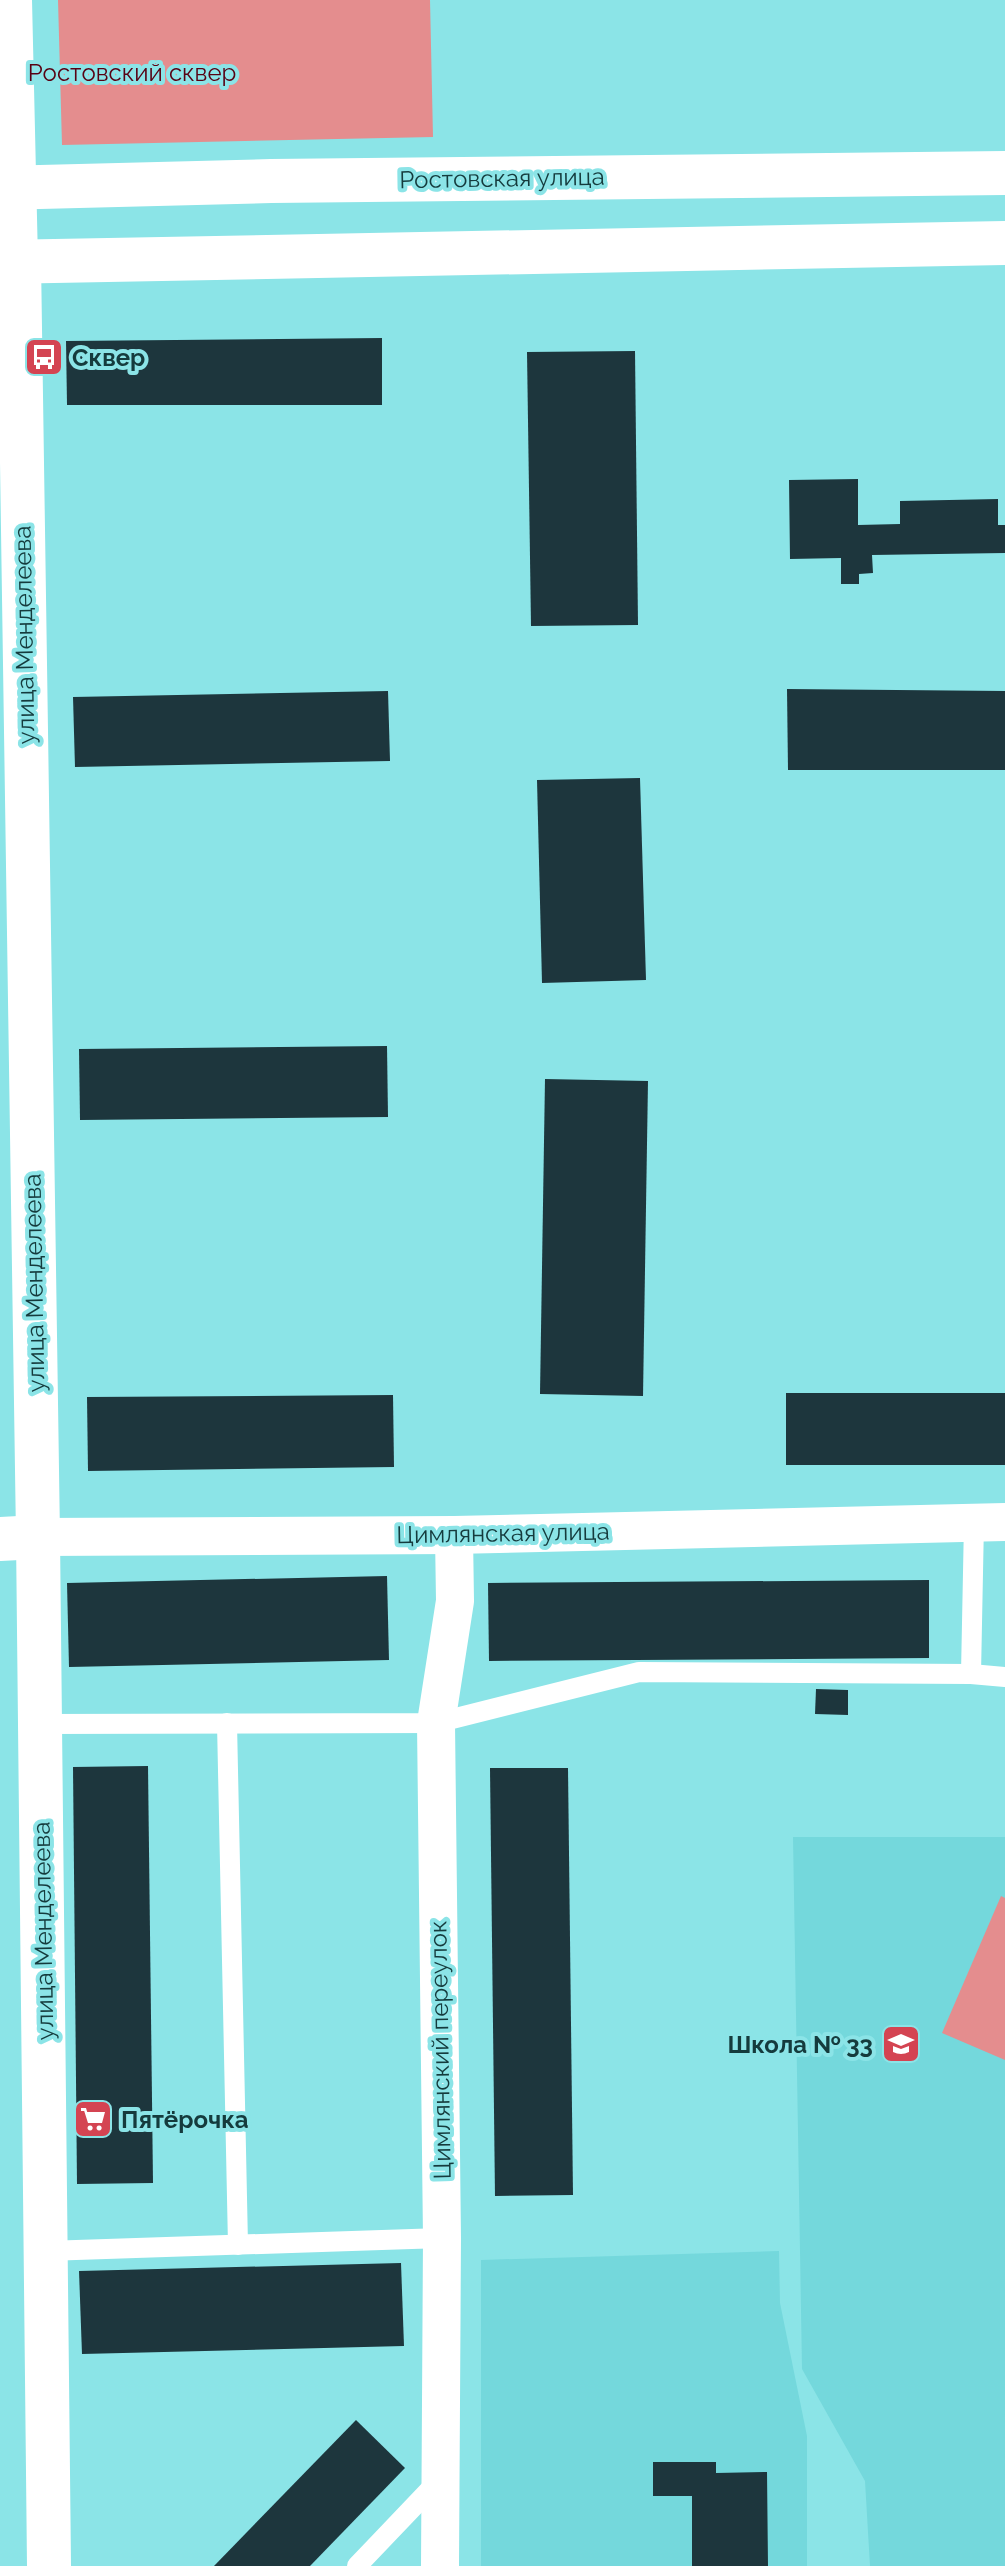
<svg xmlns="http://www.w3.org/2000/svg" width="1005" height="2566" font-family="Raleway,sans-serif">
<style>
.built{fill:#74d8dc}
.green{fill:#e48d8e}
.building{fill:#1d363d}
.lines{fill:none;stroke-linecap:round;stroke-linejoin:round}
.service{stroke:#fff;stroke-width:20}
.minor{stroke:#fff;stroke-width:38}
.tertiary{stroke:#fff;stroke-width:44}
.labels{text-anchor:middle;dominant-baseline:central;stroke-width:8;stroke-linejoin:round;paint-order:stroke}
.park-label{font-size:24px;fill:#580113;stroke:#8be4e7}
.street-label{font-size:24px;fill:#153b3d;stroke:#8be4e7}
.poi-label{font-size:24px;font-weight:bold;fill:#153b3d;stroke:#8be4e7;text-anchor:start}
</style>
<rect width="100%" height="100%" fill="#8be4e7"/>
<!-- built -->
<g class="built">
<path d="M793,1837H1005V2566H870L865,2481L802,2369Z"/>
<path d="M779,2251L780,2303L807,2436V2566H481V2260Z"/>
</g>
<!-- green -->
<g class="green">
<path d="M58,0H430L433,137L62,145Z"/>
<path d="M1001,1896L1005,1898V2060L942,2033Z"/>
</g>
<!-- building -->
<g class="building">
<path d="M382,338V405H67L66,341Z"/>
<path d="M635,351L638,625L531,626L527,352Z"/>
<path d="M858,479V525L900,524V501L998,499V525H1005V553L872,555L873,573L859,574V584H841V558L790,559L789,480Z"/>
<path d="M787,689L1005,691V770H788Z"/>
<path d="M388,691L390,761L75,767L73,697Z"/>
<path d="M640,778L646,980L542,983L537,780Z"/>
<path d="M387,1046L388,1117L80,1120L79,1049Z"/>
<path d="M545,1079L648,1081L643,1396L540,1394Z"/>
<rect x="786" y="1393" width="219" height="72"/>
<path d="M393,1395L394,1467L88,1471L87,1397Z"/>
<path d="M387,1576L389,1660L69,1667L67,1583Z"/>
<path d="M929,1580V1658L489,1661L488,1583Z"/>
<path d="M816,1689L848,1690V1715L815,1714Z"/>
<path d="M148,1766L153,2183L77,2184L73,1767Z"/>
<path d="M490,1768H568L573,2195L495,2196Z"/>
<path d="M401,2263L404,2346L82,2354L79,2271Z"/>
<path d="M356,2420L405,2468L310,2566H214Z"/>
<path d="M653,2462H716V2473L767,2472L768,2566H692V2496H653Z"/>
</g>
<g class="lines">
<!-- service -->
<g class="service">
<path d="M971,1674L974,1522"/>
<path d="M227,1723L238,2245"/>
<path d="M40,1724L436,1723L639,1672L971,1674L1005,1677"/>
<path d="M46,2251L442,2238"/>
<path d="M357,2566L440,2479"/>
</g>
<!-- minor -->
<g class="minor">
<path d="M13,0L19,261"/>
<path d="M38,1537L454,1535L1005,1522"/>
<path d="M440,2566L442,2238L436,1723L455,1601L454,1535"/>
</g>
<!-- tertiary -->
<g class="tertiary">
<path d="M0,188L271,181L1005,173"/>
<path d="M19,261L38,1537L49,2566"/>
<path d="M0,262L1005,243"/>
<path d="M0,1539L38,1537"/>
</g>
</g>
<!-- icons -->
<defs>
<g id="bus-square" transform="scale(2)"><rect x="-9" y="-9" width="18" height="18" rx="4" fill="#d44452" stroke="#8be4e7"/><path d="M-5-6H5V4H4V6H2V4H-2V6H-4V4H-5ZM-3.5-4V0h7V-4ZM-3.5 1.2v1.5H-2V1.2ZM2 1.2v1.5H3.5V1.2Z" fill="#fff"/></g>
<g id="school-square" transform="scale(2)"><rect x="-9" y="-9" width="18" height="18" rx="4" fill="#d44452" stroke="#8be4e7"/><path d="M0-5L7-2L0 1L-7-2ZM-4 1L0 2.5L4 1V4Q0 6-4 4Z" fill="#fff"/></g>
<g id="supermarket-square" transform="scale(2)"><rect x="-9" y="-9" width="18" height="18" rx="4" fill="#d44452" stroke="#8be4e7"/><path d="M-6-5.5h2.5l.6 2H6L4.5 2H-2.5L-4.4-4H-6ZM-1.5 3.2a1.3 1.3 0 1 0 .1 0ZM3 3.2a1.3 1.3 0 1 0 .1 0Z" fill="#fff"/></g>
</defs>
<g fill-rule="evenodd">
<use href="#bus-square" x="44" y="357"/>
<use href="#school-square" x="901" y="2044"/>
<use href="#supermarket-square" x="93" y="2119"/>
</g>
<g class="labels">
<!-- park labels -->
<g class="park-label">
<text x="132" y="72">Ростовский сквер</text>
</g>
<!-- street labels -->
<g class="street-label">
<text transform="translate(502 178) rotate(-1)">Ростовская улица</text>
<text transform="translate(24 635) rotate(-91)">улица Менделеева</text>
<text transform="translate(34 1283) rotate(-91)">улица Менделеева</text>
<text transform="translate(503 1533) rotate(-1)">Цимлянская улица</text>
<text transform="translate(43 1931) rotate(-91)">улица Менделеева</text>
<text transform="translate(440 2050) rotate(-91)">Цимлянский переулок</text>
</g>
<!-- poi labels -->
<g class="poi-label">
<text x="72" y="357">Сквер</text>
<text x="873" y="2044" text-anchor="end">Школа № 33</text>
<text x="121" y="2119">Пятёрочка</text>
</g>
</g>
</svg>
